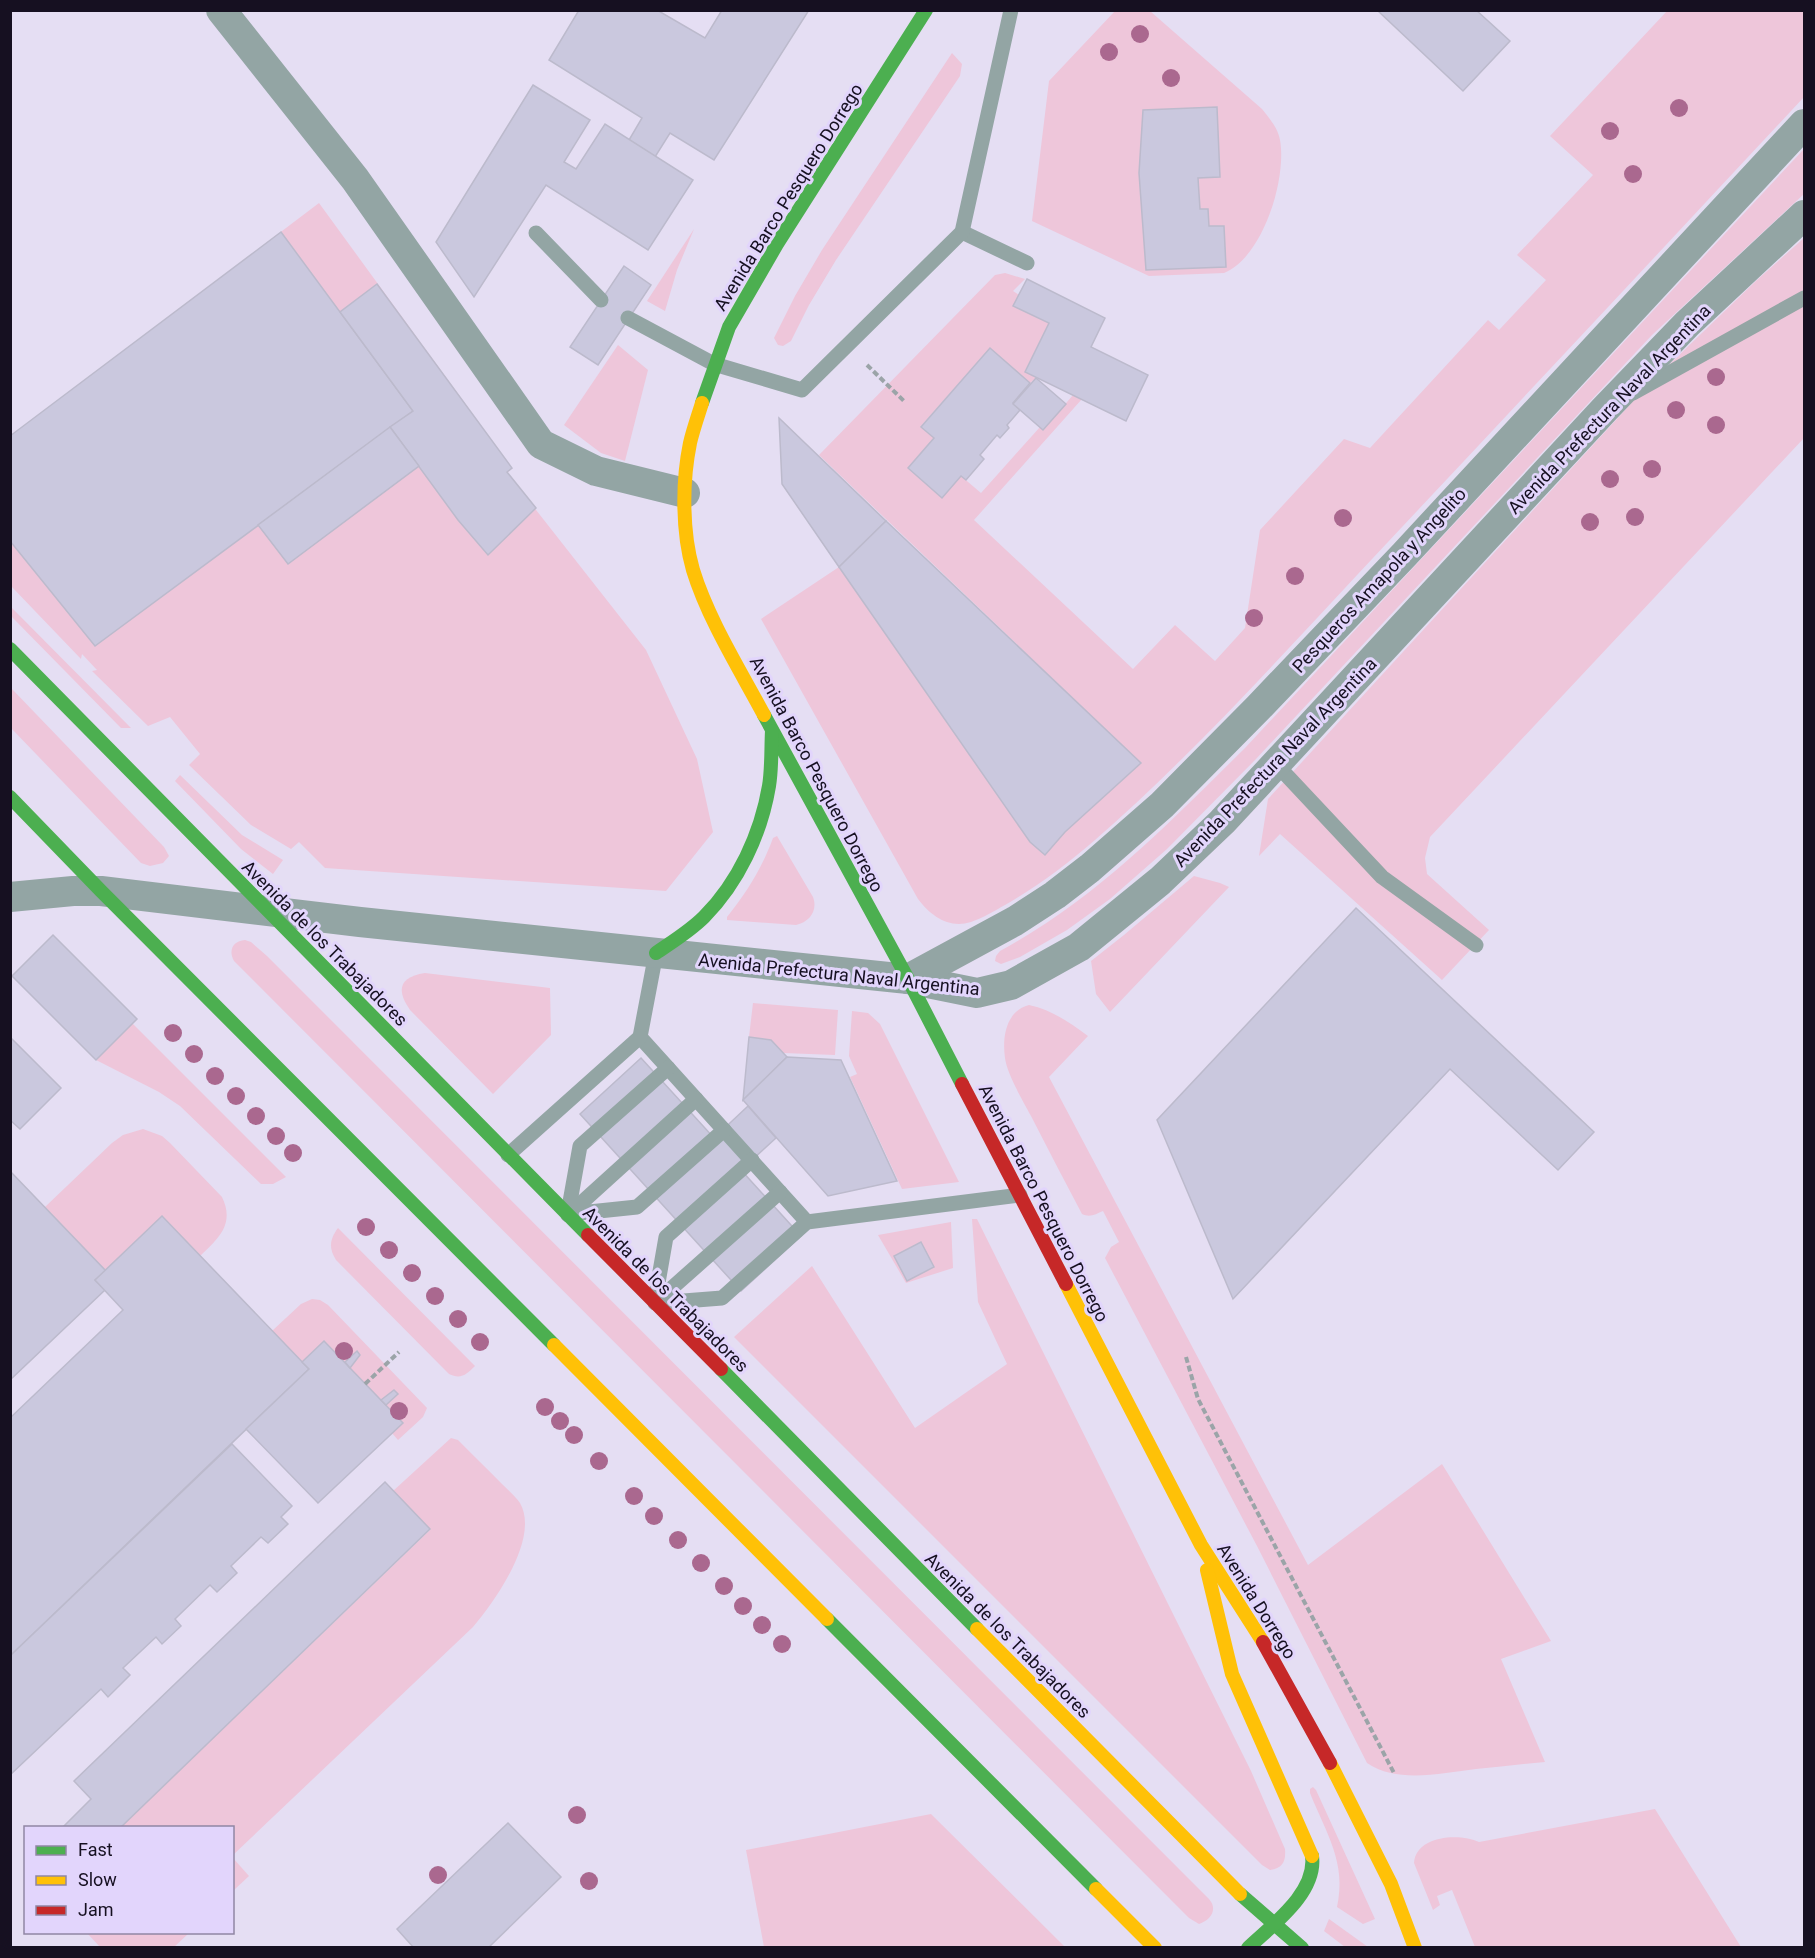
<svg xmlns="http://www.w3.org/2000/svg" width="1815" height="1958" font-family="Roboto,sans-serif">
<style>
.green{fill:#eec6da}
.building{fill:#cac8de;stroke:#bcbacc;stroke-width:1.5}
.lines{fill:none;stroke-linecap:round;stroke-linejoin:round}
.path{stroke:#9ba4a8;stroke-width:4;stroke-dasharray:6 3;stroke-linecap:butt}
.lane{stroke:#93a5a4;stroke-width:15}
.street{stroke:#93a5a4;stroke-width:30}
.fast{stroke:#4caf50;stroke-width:14}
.slow{stroke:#ffc107;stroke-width:14}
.jam{stroke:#c62828;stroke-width:14}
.tree{fill:#aa688f}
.labels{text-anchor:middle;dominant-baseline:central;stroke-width:6;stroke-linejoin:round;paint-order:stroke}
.street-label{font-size:18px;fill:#161021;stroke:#e2d5fc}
</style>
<rect width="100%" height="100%" fill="#e5def3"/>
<!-- green -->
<g class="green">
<path d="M1115,11H1150L1262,109C1269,118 1278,128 1280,140C1287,179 1263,257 1224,273L1149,276L1032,221L1049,81Z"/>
<path d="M1667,11H1804V97C1656,256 1507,415 1358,574C1273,665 1189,758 1095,840C1067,864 1037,887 1005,905C994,911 983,918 971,922C949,929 931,916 918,899L761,619L839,567L1030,842L1045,855L1065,832L1141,763L819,455L995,275L1005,273L1025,279L1013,291L1019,295L1014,306L1049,323L1025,371L1036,378L1030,383L990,348L921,426L934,438L908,468L942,498L961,476L981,493L1040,427L1043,430L1073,395L1082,399L974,520L1133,669L1175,625L1215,661L1245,628L1260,530L1344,439L1370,448L1488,320L1499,330L1546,280L1517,255L1593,175L1550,136Z"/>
<path d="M952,53L962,64L960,76L836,260L809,305L791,341L783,346L778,345L774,338L795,296L822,250Z"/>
<path d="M1804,149V194L1652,335L1256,759L1167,849L1110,899L1067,930L1020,957L1001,964L995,961L996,956L1000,951C1096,899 1168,824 1245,748Z"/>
<path d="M319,203L512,468L507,473L646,650L697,759L713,832L666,891L325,868L299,842L291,849L251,825L189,765L200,754L170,717L148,726L92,671L97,670L82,654L81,659L11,586V436Z"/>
<path d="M694,229L677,270L665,311L647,301Z"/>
<path d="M1804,238V438L1430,837L1425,858L1427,874L1489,930L1442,980L1280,834L1259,856L1268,799L1649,384L1757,280Z"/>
<path d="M618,345L648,370L625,461L601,453L564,425Z"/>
<path d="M10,606L131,728H121L11,616Z"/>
<path d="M11,688L164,847L169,856L163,863L150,866L141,863L11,728Z"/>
<path d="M180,775L242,835L283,860L273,874L241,849L175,781Z"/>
<path d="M777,836L813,897C818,910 810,922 796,925L727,920V917C747,892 762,868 773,838Z"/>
<path d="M1194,876L1220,883L1229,887L1110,1012L1096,994L1091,961L1124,935Z"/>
<path d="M245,940L251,942L267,956L1209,1899C1218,1909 1211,1920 1199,1924L1189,1918L234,961C228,950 233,941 245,940Z"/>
<path d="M425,973L550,988L551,1035L493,1094L410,1010C396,990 399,977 425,973Z"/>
<path d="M753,1003L838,1010L835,1055L783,1053L771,1040L749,1037Z"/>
<path d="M1029,1005C1052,1010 1069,1022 1088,1036L1049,1077L1308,1565L1442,1464L1551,1641L1501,1659L1545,1762C1522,1764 1499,1767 1476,1769C1441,1773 1398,1784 1367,1763L1257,1546L1105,1258L1111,1247L1119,1242L1103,1211C1096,1214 1090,1218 1082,1214C1065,1182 1048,1149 1031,1116C1023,1101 1007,1074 1005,1058C1002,1037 1006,1011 1029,1005Z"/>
<path d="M852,1011L868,1013L880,1024L959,1182L902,1189L850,1077L857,1074L849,1056Z"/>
<path d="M132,1023L286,1177L273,1184H261L180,1106L159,1092L96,1060Z"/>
<path d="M143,1129L162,1136L170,1143L222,1197C235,1224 219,1238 200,1256L162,1216L106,1271L45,1207L112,1143L123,1135Z"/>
<path d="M972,1219H977L1251,1771L1285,1849C1286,1861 1283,1868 1270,1870L1262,1865L734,1337L812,1266L915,1428L1007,1364L978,1302Z"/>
<path d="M951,1222L953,1268L906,1283L878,1235Z"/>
<path d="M338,1228L475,1366C467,1374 461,1380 449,1374L336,1260C329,1249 329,1240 338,1228Z"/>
<path d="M312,1299L320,1300L328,1305L427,1408L423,1417L398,1440L392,1433L403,1423L324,1341L302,1362L272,1331L301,1304Z"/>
<path d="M451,1438L458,1440C472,1454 487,1469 501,1483C507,1489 515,1496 520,1503C540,1538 495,1601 473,1627L233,1855L232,1828H120L430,1530L393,1491Z"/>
<path d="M1313,1787L1316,1790L1375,1919L1363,1924L1337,1907C1347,1863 1326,1833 1310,1793V1789Z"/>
<path d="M1655,1809L1741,1947H1475L1452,1890L1437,1896L1440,1905L1433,1910L1414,1863C1416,1835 1460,1833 1479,1842Z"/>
<path d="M931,1814L1065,1947H764L746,1850Z"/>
<path d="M233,1858L249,1876L233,1891Z"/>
<path d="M1329,1919L1368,1947H1345L1324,1931Z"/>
<path d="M87,1933H189L173,1948L100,1947Z"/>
</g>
<!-- building -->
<g class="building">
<path d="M579,10H657L705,38L722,10H809L714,160L670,133L655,157L629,140L642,118L549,60Z"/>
<path d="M1377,10H1476L1510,41L1463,91Z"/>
<path d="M533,85L590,120L564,162L576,169L605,124L693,180L648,250L546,185L474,297L436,242Z"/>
<path d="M1217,107L1220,177L1198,178L1200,209H1208L1209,226H1224L1226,267L1146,270L1139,173L1143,110Z"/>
<path d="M281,232L413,411L95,646L10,541V436Z"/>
<path d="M624,266L651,285L598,365L570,347Z"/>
<path d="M1027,279L1105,318L1091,347L1148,375L1126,421L1025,372L1049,323L1013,306Z"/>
<path d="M377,284L512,468L507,472L536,508L488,555L458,520L390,427L413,411L340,312Z"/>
<path d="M990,348L1030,383L1013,403L1020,410L1007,425L1009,428L1000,438L997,435L980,455L984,459L966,480L961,476L942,498L908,468L934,438L921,427Z"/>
<path d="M1036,378L1066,404L1043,430L1013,404Z"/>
<path d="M779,418L886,521L839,567L782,484Z"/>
<path d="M390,427L419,466L288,564L258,525Z"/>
<path d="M886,521L1141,763L1065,832L1045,855L1030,842L839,567Z"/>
<path d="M1356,908L1594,1132L1558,1170L1450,1069L1233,1299L1157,1120Z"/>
<path d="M53,935L137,1019L96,1060L12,976Z"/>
<path d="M10,1037L61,1088L20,1129L10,1120Z"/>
<path d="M749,1037L771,1040L787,1057L743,1100Z"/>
<path d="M787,1057L841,1060L897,1181L828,1196L743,1100Z"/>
<path d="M641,1058L714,1138L748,1106L776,1138L741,1170L801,1236L741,1291L580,1114Z"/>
<path d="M10,1171L106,1271L95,1280L105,1290L10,1380Z"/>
<path d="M162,1216L309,1369L10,1656V1418L123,1310L95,1280Z"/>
<path d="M921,1242L934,1267L907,1281L894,1256Z"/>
<path d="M324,1341L403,1423L318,1503L246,1429L309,1369L302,1362Z"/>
<path d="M357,1351L360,1355L350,1368L345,1362Z"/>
<path d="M394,1390L398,1394L386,1405L381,1400Z"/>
<path d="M232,1444L292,1506L281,1517L288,1524L268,1543L261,1537L231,1566L237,1573L217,1592L210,1585L175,1619L181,1626L162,1644L156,1637L123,1668L130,1675L108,1697L101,1689L10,1775V1656Z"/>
<path d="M385,1482L430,1529L120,1828H62L91,1799L74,1781Z"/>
<path d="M508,1823L561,1877L488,1948H414L397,1929Z"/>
</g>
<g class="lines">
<!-- path -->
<g class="path">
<path d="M867,365L905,402"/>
<path d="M1186,1357L1198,1399L1394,1773"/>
<path d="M365,1384L399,1352"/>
</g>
<!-- lane -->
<g class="lane">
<path d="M962,232L1027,263"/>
<path d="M536,233L601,300"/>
<path d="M628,318L714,364L802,390L962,232L1011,10"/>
<path d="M1633,393L1804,298"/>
<path d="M1277,765L1382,877L1476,945"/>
<path d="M656,953L640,1037L807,1222"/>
<path d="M508,1155L640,1037"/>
<path d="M568,1213L580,1146L668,1068"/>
<path d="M570,1214L637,1207L724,1130"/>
<path d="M568,1215L696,1099"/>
<path d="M655,1300L666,1237L752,1160"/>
<path d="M655,1303L780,1192"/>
<path d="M658,1303L722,1298L807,1222L1020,1195"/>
</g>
<!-- street -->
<g class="street">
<path d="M221,10L355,179L541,444L596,471L685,493"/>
<path d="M10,897L73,891H101L360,922L908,979L977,993L1011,985L1079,947L1160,881L1222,822L1605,409L1687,324L1804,215"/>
<path d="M908,979L1015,921L1055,895L1090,868L1162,805L1258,708L1404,555L1804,124"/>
</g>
<!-- fast -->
<g class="fast">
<path d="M702,403L729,327L777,244L926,10"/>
<path d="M10,649L588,1235"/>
<path d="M764,715L908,979L962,1084"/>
<path d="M10,797L101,891L554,1345"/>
<path d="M656,953C672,942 690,931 704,917C738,883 761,834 769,786C772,768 771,749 772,731"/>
<path d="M721,1369L977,1629"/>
<path d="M827,1619L1096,1889"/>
<path d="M1240,1894L1302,1948"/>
<path d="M1248,1948C1272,1925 1317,1893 1312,1856"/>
</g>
<!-- slow -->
<g class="slow">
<path d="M702,403C698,416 693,430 690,443C682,482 682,532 693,570C708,619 740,670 764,715"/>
<path d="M1066,1284L1201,1545L1263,1642"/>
<path d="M554,1345L827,1619"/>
<path d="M1207,1570L1232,1674L1312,1856"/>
<path d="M977,1629L1240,1894"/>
<path d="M1330,1763L1391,1884L1415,1948"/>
<path d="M1096,1889L1155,1948"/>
</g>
<!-- jam -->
<g class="jam">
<path d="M962,1084L1066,1284"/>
<path d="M588,1235L721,1369"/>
<path d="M1263,1642L1330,1763"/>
</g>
</g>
<!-- trees -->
<g class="tree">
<circle cx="1140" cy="34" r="9"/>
<circle cx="1109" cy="52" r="9"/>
<circle cx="1171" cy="78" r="9"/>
<circle cx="1679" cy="108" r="9"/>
<circle cx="1610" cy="131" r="9"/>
<circle cx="1633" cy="174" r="9"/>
<circle cx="1716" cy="377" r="9"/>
<circle cx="1676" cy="410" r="9"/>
<circle cx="1716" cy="425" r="9"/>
<circle cx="1652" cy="469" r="9"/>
<circle cx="1610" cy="479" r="9"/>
<circle cx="1635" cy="517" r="9"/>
<circle cx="1343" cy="518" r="9"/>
<circle cx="1590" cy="522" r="9"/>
<circle cx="1295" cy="576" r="9"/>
<circle cx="1254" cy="618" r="9"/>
<circle cx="173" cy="1033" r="9"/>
<circle cx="194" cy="1054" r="9"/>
<circle cx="215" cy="1076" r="9"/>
<circle cx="236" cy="1096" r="9"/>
<circle cx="256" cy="1116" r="9"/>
<circle cx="276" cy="1136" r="9"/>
<circle cx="293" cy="1153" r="9"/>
<circle cx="366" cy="1227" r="9"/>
<circle cx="389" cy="1250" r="9"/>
<circle cx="412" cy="1273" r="9"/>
<circle cx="435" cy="1296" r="9"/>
<circle cx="458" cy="1319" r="9"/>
<circle cx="480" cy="1342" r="9"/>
<circle cx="344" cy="1351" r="9"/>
<circle cx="545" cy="1407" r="9"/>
<circle cx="399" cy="1411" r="9"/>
<circle cx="560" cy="1421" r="9"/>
<circle cx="574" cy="1435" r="9"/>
<circle cx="599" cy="1461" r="9"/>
<circle cx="634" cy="1496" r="9"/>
<circle cx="654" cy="1516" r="9"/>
<circle cx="678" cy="1540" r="9"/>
<circle cx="701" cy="1563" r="9"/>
<circle cx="724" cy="1586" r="9"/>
<circle cx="743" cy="1606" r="9"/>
<circle cx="762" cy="1625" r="9"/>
<circle cx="782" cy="1644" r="9"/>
<circle cx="577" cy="1815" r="9"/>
<circle cx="438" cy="1875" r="9"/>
<circle cx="589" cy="1881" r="9"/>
</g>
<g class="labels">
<!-- street labels -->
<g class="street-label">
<text transform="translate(788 197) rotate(-58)">Avenida Barco Pesquero Dorrego</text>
<text transform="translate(1609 409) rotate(-46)">Avenida Prefectura Naval Argentina</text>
<text transform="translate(1379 580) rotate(-47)">Pesqueros Amapola y Angelito</text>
<text transform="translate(1275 762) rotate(-46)">Avenida Prefectura Naval Argentina</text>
<text transform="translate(817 774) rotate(62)">Avenida Barco Pesquero Dorrego</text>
<text transform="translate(325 943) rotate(45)">Avenida de los Trabajadores</text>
<text transform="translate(839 974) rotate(6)">Avenida Prefectura Naval Argentina</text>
<text transform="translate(1044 1203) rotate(63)">Avenida Barco Pesquero Dorrego</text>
<text transform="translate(666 1289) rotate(45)">Avenida de los Trabajadores</text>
<text transform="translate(1257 1601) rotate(58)">Avenida Dorrego</text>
<text transform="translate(1008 1635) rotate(45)">Avenida de los Trabajadores</text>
</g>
</g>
<!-- border -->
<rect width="1815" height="1958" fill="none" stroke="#161021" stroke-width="24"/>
<!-- legend -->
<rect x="24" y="1826" width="210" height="108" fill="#e2d5fc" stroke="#9086a4" stroke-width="1.5"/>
<rect x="36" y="1846" width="30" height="9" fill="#4caf50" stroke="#9086a4" stroke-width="1.5"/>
<text x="78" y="1856" font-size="18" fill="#161021">Fast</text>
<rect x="36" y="1876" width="30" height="9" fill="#ffc107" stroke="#9086a4" stroke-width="1.5"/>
<text x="78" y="1886" font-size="18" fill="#161021">Slow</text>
<rect x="36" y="1906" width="30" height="9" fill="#c62828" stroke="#9086a4" stroke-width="1.5"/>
<text x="78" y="1916" font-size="18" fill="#161021">Jam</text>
</svg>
